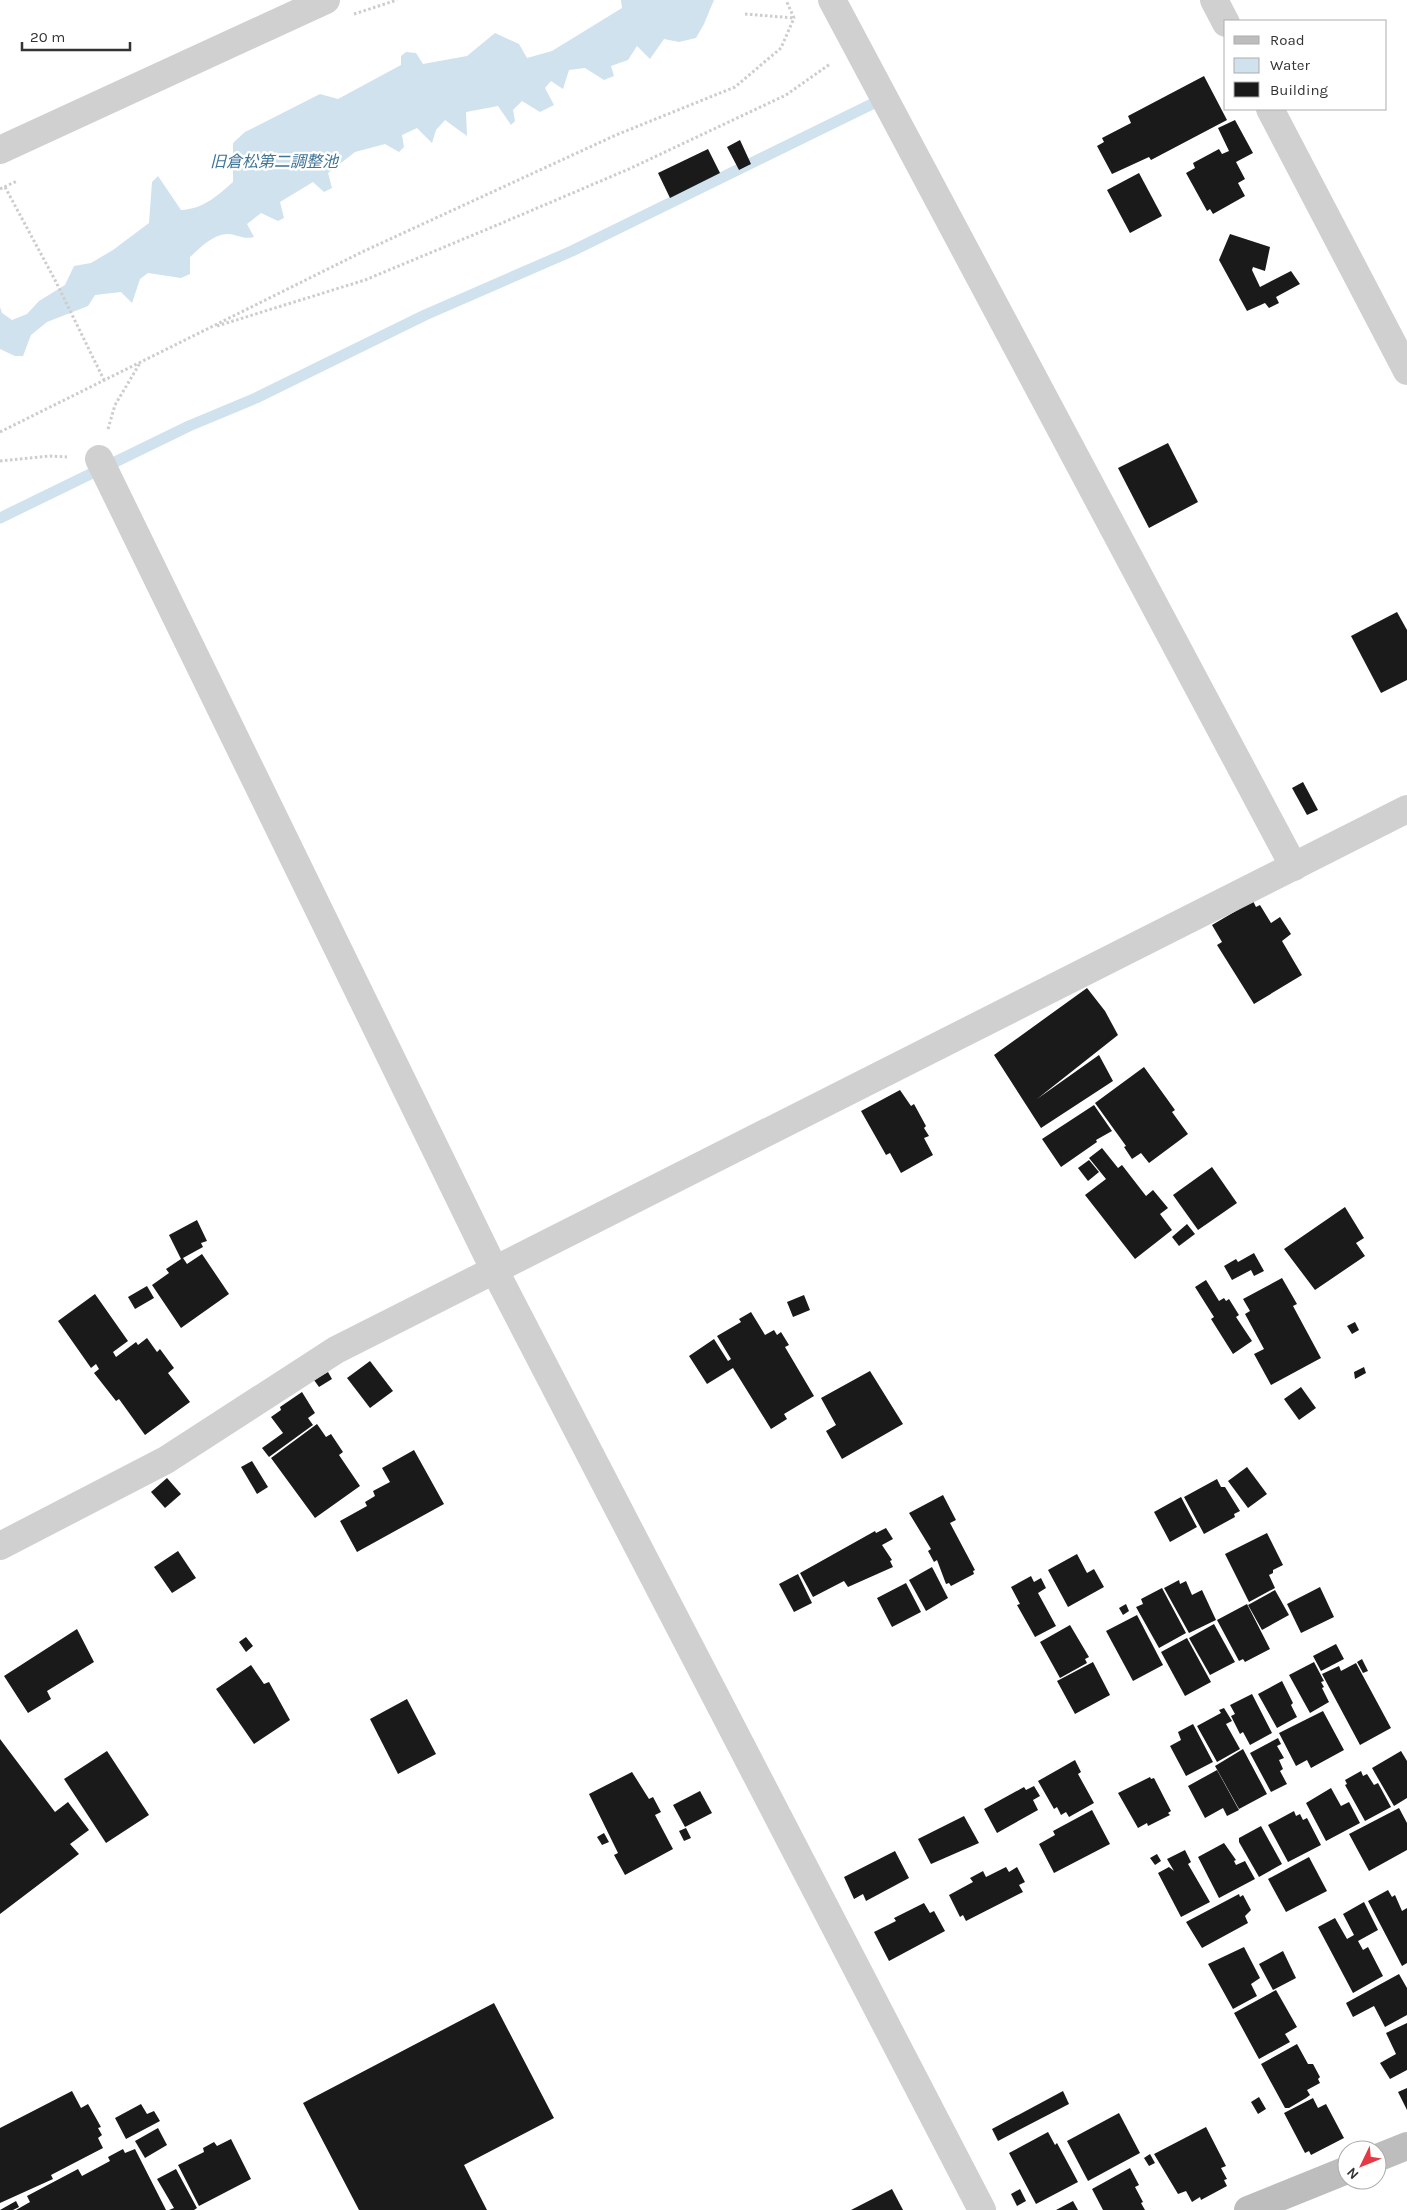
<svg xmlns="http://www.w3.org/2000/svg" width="1407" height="2210" font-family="Karla,'Noto Sans JP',sans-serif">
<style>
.water{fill:#cfe2ee}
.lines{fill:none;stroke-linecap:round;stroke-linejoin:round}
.stream{stroke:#cfe2ee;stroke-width:11}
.building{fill:#1a1a1a}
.path{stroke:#cdcdcd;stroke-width:3;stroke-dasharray:2.5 2.5;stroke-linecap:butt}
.minor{stroke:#d0d0d0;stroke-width:28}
.tertiary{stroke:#d0d0d0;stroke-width:28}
.secondary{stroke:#bdbdbd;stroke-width:28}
.labels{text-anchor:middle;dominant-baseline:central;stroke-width:5;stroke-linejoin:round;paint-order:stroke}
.water-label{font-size:16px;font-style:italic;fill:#3f7597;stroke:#fff}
</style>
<rect width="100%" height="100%" fill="#fff"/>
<!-- water -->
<path class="water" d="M621,0H714L704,24L696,38L679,42L664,39L650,59L637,46L628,60L611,66L614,76L604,80L585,68L569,70L563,89L551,81L545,88L554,105L540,112L522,101L513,110L515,121L511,125L498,106L466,112L467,136L445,120L436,130L432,143L417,128L402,135L404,147L399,152L385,144L355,152L328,173L332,188L324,192L313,182L280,202L284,218L278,221L261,213L247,224L254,237C243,240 237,234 227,234C212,235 200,248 190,257V274L181,278L148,273L140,279L132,303L121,292L95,295L88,306L47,322L31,335L23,356H15L0,349V307L2,313L12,320L27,314L39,301L65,285L74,266L91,263L113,250L149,223L152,182L158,176L181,210C203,209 217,196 233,182V143L245,132L320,94L338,99L401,65V56L406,52L416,53L423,64L467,56L495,33L519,44L527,58L552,51L622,8Z"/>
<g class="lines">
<!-- stream -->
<path class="stream" d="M0,518L189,426L256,398L425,315L572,251L872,104"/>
</g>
<!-- building -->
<g class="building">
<path d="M1204,76L1227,120L1151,160L1149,157L1112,174L1097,146L1104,142L1102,138L1131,123L1128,116Z"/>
<path d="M1235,120L1253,153L1236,162L1245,179L1238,183L1245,196L1213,214L1210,209L1207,211L1186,173L1195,168L1193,163L1219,149L1222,154L1229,151L1218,128Z"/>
<path d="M740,140L751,164L739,170L727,147Z"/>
<path d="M708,149L720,173L670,198L658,173Z"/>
<path d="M1139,173L1162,216L1130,233L1107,190Z"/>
<path d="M1230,234L1270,247L1265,271L1253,267L1252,270L1260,287L1291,271L1300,284L1276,297L1279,303L1269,308L1265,303L1247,311L1219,260Z"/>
<path d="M1168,443L1198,502L1149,528L1118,468Z"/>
<path d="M1397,612L1407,630V680L1381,693L1351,636Z"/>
<path d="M1303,782L1318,810L1307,815L1292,788Z"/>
<path d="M1253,901L1256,907L1260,905L1271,923L1280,917L1291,934L1282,941L1302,975L1254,1004L1217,945L1222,942L1212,925Z"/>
<path d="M1087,988L1105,1011L1118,1035L1037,1099L1099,1055L1113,1081L1041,1128L994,1055Z"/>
<path d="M1144,1067L1175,1110L1172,1112L1188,1134L1149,1163L1141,1153L1132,1159L1124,1147L1126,1146L1095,1103Z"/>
<path d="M900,1090L911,1106L914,1104L926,1126L924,1128L929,1136L924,1138L933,1155L901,1173L890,1153L886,1155L861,1111Z"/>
<path d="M1094,1105L1112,1131L1096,1140L1097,1142L1061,1167L1042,1139Z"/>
<path d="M1102,1148L1118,1168L1122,1165L1146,1196L1153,1190L1168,1208L1160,1214L1172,1230L1135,1259L1085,1195L1106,1179L1089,1158Z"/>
<path d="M1089,1160L1099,1172L1088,1181L1078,1168Z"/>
<path d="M1212,1167L1237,1203L1198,1230L1173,1195Z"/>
<path d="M1345,1207L1364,1238L1356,1243L1365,1256L1315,1290L1284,1249Z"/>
<path d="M197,1220L207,1241L201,1243L203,1247L183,1258L187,1264L202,1254L229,1294L181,1328L152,1285L169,1273L166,1269L181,1259L169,1235Z"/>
<path d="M1187,1224L1195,1234L1179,1246L1172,1237Z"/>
<path d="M1254,1253L1264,1271L1254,1276L1251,1270L1232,1280L1224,1266L1236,1259L1238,1262Z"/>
<path d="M1282,1278L1297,1304L1293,1306L1321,1358L1271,1385L1254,1354L1264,1349L1245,1314L1250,1311L1243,1299Z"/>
<path d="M1206,1280L1219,1301L1224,1298L1226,1301L1229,1299L1239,1315L1236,1317L1252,1341L1233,1354L1211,1319L1214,1317L1195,1287Z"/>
<path d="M147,1286L154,1298L135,1309L128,1297Z"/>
<path d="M95,1294L128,1341L113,1352L116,1357L136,1342L138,1345L147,1338L157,1352L160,1349L174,1368L168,1373L190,1402L145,1435L119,1399L116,1401L94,1373L99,1369L96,1364L91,1368L58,1321Z"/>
<path d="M804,1295L810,1310L793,1317L787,1302Z"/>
<path d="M751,1312L765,1335L774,1330L777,1335L781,1332L789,1345L785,1347L814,1396L784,1414L787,1419L771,1429L733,1368L707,1384L689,1356L714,1339L728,1361L731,1359L717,1336L741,1322L739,1319Z"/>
<path d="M1355,1322L1359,1330L1352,1334L1347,1326Z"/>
<path d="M370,1361L393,1391L370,1408L347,1378Z"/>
<path d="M1364,1367L1366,1373L1355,1379L1354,1372Z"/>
<path d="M870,1371L903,1424L842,1459L826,1431L836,1425L821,1398Z"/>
<path d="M328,1372L332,1379L319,1387L314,1380Z"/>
<path d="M1301,1387L1316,1408L1299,1420L1284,1399Z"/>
<path d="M302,1392L315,1413L308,1418L313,1425L269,1457L262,1448L283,1433L271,1417L281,1410L280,1407Z"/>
<path d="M317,1424L326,1437L331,1434L343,1452L339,1455L360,1486L315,1518L271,1458Z"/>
<path d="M414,1450L444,1504L357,1552L340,1521L367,1506L365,1502L375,1496L373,1491L390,1482L382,1468Z"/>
<path d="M252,1461L268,1487L257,1494L241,1467Z"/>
<path d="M1247,1467L1267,1494L1248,1508L1228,1481Z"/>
<path d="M167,1478L181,1494L165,1508L151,1492Z"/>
<path d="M1217,1479L1221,1487H1225L1240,1511L1234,1514L1235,1517L1204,1534L1184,1497Z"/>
<path d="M943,1495L956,1520L950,1523L975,1570L973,1571L974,1574L951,1586L949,1583L946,1584L937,1560L934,1562L928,1551L931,1549L909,1513Z"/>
<path d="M1181,1497L1197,1527L1170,1542L1154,1512Z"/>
<path d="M886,1528L893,1539L882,1545L892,1560L890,1561L893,1567L848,1587L844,1581L813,1597L800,1573L875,1531L876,1533Z"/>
<path d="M1267,1533L1283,1565L1273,1570V1573L1269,1575L1275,1588L1249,1602L1225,1554Z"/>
<path d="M178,1551L196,1578L172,1593L154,1567Z"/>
<path d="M1077,1554L1087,1573L1094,1569L1104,1587L1068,1607L1048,1570Z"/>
<path d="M932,1567L948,1598L926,1611L909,1580Z"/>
<path d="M798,1574L812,1603L794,1612L779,1584Z"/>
<path d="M1031,1576L1034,1582L1041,1578L1046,1588L1038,1593L1056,1626L1035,1637L1017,1605L1020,1604L1011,1587Z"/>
<path d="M1179,1580L1180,1584L1186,1581L1192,1595L1202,1590L1216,1620L1189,1633L1164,1588Z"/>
<path d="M906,1583L921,1612L892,1627L877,1598Z"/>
<path d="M1320,1587L1334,1617L1301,1633L1287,1604Z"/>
<path d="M1162,1588L1186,1633L1159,1648L1136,1607L1143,1604L1141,1599Z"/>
<path d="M1275,1590L1289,1615L1262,1630L1248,1605Z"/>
<path d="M1126,1604L1129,1611L1123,1615L1119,1608Z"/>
<path d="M1247,1604L1270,1649L1245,1662L1243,1659L1239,1661L1217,1620Z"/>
<path d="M1137,1615L1163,1665L1133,1681L1106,1631Z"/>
<path d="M1214,1624L1235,1662L1210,1675L1189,1638Z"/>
<path d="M1070,1625L1089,1657L1085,1659L1087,1663L1060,1678L1040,1642Z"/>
<path d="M77,1629L94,1662L47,1691L51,1699L28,1713L4,1676Z"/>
<path d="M246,1637L253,1646L246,1652L239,1642Z"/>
<path d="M1187,1638L1211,1682L1185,1696L1161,1652Z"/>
<path d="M1336,1644L1344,1659L1321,1671L1313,1656Z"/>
<path d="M1362,1659L1368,1671L1363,1673L1357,1662Z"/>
<path d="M1093,1662L1110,1695L1075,1714L1057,1681Z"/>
<path d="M1314,1662L1324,1681L1321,1682L1324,1687L1322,1688L1329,1702L1310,1713L1289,1675Z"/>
<path d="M1356,1663L1391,1728L1360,1745L1322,1674L1339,1666L1341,1671Z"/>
<path d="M251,1665L264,1684L269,1682L290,1720L254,1744L216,1689Z"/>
<path d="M1282,1681L1293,1703L1291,1705L1297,1717L1277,1728L1258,1694Z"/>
<path d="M1252,1694L1272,1733L1250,1745L1243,1732L1240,1734L1231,1716L1235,1714L1230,1705Z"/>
<path d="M407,1699L436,1754L398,1774L370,1719Z"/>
<path d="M1224,1708L1232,1721L1226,1724L1240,1749L1217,1762L1197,1726L1221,1713L1219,1710Z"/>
<path d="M1323,1711L1344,1750L1311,1768L1307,1760L1296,1766L1279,1733Z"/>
<path d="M1193,1724L1213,1762L1186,1776L1170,1746L1181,1740L1178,1732Z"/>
<path d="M1278,1738L1281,1744L1277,1746L1284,1758L1279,1760L1283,1769L1280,1771L1287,1784L1271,1792L1250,1753Z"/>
<path d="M0,1739L55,1812L68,1802L89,1830L70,1844L79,1854L0,1914Z"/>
<path d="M1243,1749L1267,1794L1239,1809L1215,1766Z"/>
<path d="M107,1751L149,1815L106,1843L64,1779Z"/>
<path d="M1401,1751L1407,1761V1798L1394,1806L1372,1768Z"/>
<path d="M1075,1760L1081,1772L1078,1774L1094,1803L1069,1817L1066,1812L1061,1815L1057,1807L1054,1809L1038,1781Z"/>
<path d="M1217,1770L1239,1810L1227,1816L1223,1808L1205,1818L1188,1786Z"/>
<path d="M1361,1771L1363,1776L1367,1774L1374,1785L1378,1783L1391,1807L1365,1821L1345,1785L1347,1784L1345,1780Z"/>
<path d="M632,1772L649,1799L653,1797L661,1812L655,1815L673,1849L625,1875L614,1855L618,1853L589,1794Z"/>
<path d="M1150,1777L1151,1779L1154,1778L1171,1811L1168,1813L1170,1815L1148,1826L1147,1823L1138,1828L1118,1793Z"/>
<path d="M1034,1786L1040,1796L1033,1800L1038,1810L997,1833L984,1809L1024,1787L1026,1790Z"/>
<path d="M1331,1788L1341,1806L1349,1802L1360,1823L1326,1841L1306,1803Z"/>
<path d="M700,1791L712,1813L685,1827L673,1805Z"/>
<path d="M1399,1808L1407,1823V1850L1369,1871L1349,1834Z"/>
<path d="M1092,1810L1110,1844L1054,1873L1039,1844L1055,1835L1053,1831Z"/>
<path d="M1294,1811L1296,1816L1300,1814L1303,1820L1307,1818L1321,1845L1288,1862L1268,1825Z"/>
<path d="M964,1816L979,1843L931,1864L918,1839Z"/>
<path d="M1261,1826L1282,1864L1259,1877L1239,1842V1838Z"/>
<path d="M686,1828L691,1838L684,1841L679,1831Z"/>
<path d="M604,1833L609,1842L602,1845L597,1837Z"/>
<path d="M1224,1843L1236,1860L1234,1861L1236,1865L1245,1861L1255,1879L1219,1898L1198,1857Z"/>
<path d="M1185,1850L1191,1862L1188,1864L1210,1902L1181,1917L1158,1873L1169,1867L1174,1871L1167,1859Z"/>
<path d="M895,1851L909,1878L866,1901L863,1894L854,1899L844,1877Z"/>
<path d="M1157,1854L1161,1861L1155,1865L1150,1858Z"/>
<path d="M1309,1857L1327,1891L1286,1912L1268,1879Z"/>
<path d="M1006,1867L1009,1872L1017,1867L1025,1882L1019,1885L1023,1892L966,1921L963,1915L960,1917L949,1895L973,1882L970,1878L983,1871L986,1877Z"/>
<path d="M1388,1890L1392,1897L1395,1895L1402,1911L1407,1908V1963L1402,1966L1368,1901Z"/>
<path d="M1239,1894L1240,1897L1243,1895L1251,1910L1245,1916L1248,1923L1202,1948L1186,1922Z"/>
<path d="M1364,1902L1378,1930L1358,1941L1363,1950L1368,1947L1383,1976L1353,1993L1318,1927L1335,1918L1347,1939L1354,1935L1343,1914Z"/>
<path d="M924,1903L930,1913L934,1911L945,1931L889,1961L874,1932L896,1921L894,1918Z"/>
<path d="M1244,1947L1260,1978L1251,1984L1257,1996L1233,2009L1208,1964Z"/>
<path d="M1283,1951L1296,1978L1273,1990L1259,1964Z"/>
<path d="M1399,1974L1407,1988V2015L1385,2027L1374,2006L1353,2017L1346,2003Z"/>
<path d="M1276,1990L1297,2027L1285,2034L1290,2042L1259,2059L1234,2013Z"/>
<path d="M494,2003L554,2118L464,2165L487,2210H359L303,2103Z"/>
<path d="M1407,2023V2070L1390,2079L1380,2063L1396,2054L1386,2033Z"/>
<path d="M1297,2044L1308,2064H1313L1320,2077L1318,2079L1320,2083L1307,2090L1310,2095L1306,2098L1289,2108H1285L1261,2064Z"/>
<path d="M1407,2088V2110L1398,2092Z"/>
<path d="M72,2091L81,2108L88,2104L101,2127L98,2128L102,2135L98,2138L103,2148L51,2175L53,2179L0,2203V2128Z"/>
<path d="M1063,2091L1069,2104L998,2141L992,2129Z"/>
<path d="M1259,2097L1266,2109L1258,2114L1251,2102Z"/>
<path d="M1313,2098L1318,2108L1326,2104L1344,2138L1311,2155L1309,2151L1305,2153L1284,2113Z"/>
<path d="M141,2104L147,2114L154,2111L160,2121L126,2139L115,2118Z"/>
<path d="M1119,2113L1140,2153L1088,2181L1067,2141Z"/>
<path d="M1206,2127L1226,2166L1221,2168L1227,2179L1224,2180L1227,2186L1201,2200L1200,2197L1192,2202L1186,2191L1178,2194L1154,2154Z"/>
<path d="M158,2128L167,2145L145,2158L135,2141Z"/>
<path d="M1048,2132L1055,2145L1057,2143L1078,2182L1036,2204L1009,2153Z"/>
<path d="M231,2139L251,2179L199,2206L178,2165L204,2152L203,2148L214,2142L217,2146Z"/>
<path d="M123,2149L125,2153L135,2149L166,2210H16L30,2202L27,2196L78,2169L82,2176L110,2161L108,2157Z"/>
<path d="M1150,2154L1155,2163L1149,2166L1144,2158Z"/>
<path d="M1130,2168L1139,2185L1135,2187L1143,2202L1141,2203L1145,2210H1103L1092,2189Z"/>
<path d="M176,2169L197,2208L194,2210H169L174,2208L157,2179Z"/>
<path d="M892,2189L903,2210H851Z"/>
<path d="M1020,2189L1026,2201L1017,2206L1011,2194Z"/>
<path d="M16,2201L19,2207L13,2210H0Z"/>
<path d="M1073,2201L1078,2210H1056Z"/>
</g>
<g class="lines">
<!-- path -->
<g class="path">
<path d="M354,14L397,0"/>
<path d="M745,14L794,18"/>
<path d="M5,187L55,280L104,380"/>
<path d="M0,189L17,181"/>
<path d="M217,326L365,280L502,223L629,169L786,95L830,64"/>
<path d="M108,429L115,405L140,363"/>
<path d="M0,432L362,252L616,135L735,87L781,48L794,18L786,0"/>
<path d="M0,461L50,456L67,457"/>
</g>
<!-- minor -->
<g class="minor">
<path d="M832,0L1294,867"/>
<path d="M0,150L326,0"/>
<path d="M99,459L495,1271L982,2210"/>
<path d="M0,1546L166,1460L336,1350L1407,809"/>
</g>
<!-- tertiary -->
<g class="tertiary">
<path d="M1214,0L1226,23"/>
<path d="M1270,109L1407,371"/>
</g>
<!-- secondary -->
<g class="secondary">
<path d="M1377,2158L1407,2146"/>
<path d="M1248,2210L1347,2170"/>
</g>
</g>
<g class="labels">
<!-- water labels -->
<g class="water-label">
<text x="274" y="161">旧倉松第二調整池</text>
</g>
</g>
<!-- legend -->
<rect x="1224" y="20" width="162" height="90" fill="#ffffff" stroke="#adadad"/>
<rect x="1234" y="36" width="25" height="8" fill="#bdbdbd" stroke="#adadad"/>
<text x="1270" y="45" font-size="15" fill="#333333">Road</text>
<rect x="1234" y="58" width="25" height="15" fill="#cfe2ee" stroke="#adadad"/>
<text x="1270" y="70" font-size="15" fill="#333333">Water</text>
<rect x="1234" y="82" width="25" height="15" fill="#1a1a1a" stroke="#adadad"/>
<text x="1270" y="95" font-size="15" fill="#333333">Building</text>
<!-- north arrow -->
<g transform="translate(1362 2165) rotate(227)"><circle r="24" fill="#ffffff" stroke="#adadad"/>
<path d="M0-4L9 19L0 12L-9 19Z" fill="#e63946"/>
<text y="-8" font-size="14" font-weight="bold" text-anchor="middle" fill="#333333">N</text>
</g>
<!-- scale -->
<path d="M22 42v8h108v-8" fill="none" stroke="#333333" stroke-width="2.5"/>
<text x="30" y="42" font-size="15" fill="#333333" stroke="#ffffff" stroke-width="4" paint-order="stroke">20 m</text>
</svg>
